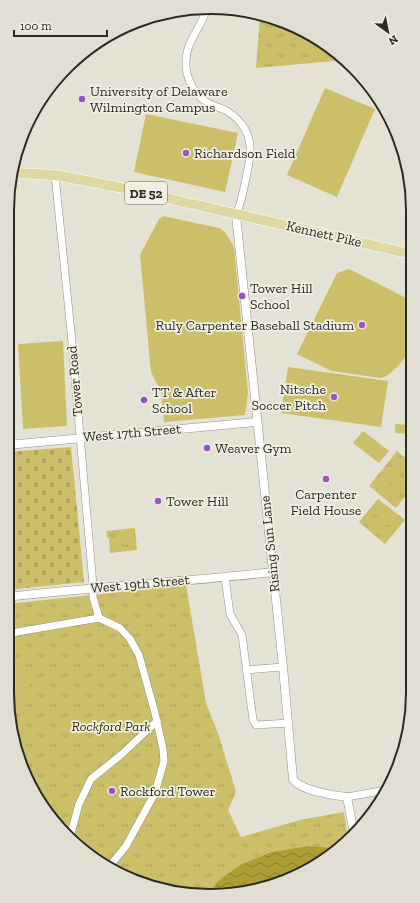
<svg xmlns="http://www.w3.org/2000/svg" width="420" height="903" font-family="'Zilla Slab',serif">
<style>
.grass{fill:url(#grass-tufts)}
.cemetery{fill:url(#cemetery-stones)}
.garden{fill:#cbbf69}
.water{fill:url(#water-waves)}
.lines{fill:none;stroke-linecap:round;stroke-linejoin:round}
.minor-casing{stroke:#919083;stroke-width:8}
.tertiary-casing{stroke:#919083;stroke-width:9}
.primary-casing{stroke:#fff;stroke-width:11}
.minor{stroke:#fff;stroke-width:7}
.tertiary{stroke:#fff;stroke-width:8}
.primary{stroke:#dfd8a3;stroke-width:10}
.poi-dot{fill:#9c52c4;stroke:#f1efe2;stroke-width:1.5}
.labels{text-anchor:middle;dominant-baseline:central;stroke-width:3.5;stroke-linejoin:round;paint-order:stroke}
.shield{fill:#f1efe2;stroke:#67665e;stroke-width:1}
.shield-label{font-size:13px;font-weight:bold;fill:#2c2c26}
.poi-label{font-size:14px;fill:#2c2c26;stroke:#f1efe2;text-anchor:start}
.street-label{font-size:14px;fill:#2c2c26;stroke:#f1efe2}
.park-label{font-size:14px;font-style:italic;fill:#352f01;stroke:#f1efe2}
.rim{fill:none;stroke:#2c2c26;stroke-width:2}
</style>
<defs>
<pattern id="grass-tufts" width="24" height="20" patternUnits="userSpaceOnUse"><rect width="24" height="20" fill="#cbbf69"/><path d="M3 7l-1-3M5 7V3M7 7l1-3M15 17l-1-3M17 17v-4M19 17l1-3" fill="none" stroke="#aea45b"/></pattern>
<pattern id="cemetery-stones" width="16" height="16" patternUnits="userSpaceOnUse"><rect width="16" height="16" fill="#cbbf69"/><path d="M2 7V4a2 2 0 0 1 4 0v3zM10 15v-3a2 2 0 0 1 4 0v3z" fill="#aea45b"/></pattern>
<pattern id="water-waves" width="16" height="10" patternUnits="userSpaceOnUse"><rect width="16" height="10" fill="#ac9e32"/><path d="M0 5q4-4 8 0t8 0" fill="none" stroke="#8c812a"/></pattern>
</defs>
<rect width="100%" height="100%" fill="#e4e2d5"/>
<!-- grass -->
<g class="grass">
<path d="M260,17L288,23L334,49L345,60L256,68Z"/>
<path d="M397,451L412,464V488L396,508L369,486Z"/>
<path d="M378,499L405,520L385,544L359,522Z"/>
<path d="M135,528L137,550L110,553L109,538H107L106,531Z"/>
<path d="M186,585L206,703L219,736L236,792L228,810L241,837L300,820L344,812L348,838L336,848L308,846L271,852L242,864L220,879L208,893L170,892L97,862L49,817L18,758L7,693V604Z"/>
</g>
<!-- cemetery -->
<path class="cemetery" d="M71,447L84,582L7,590V452Z"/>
<!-- garden -->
<g class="garden">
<path d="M325,88L375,109L337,197L287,175Z"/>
<path d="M146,114L238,133L225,192L134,172Z"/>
<path d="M163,216L219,228L225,232L234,247L248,393L245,415L164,422L161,392L151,372L140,255L159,219Z"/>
<path d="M349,269L412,301V349C404,358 392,377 380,378L332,371L297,354L337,273Z"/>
<path d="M63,341L67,426L23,429L18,344Z"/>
<path d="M288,367L388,381L381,427L281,413Z"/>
<path d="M395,424L412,425V434L395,433Z"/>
<path d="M363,431L389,451L379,463L353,443Z"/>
<path d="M400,458L412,468V477L410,480L393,466Z"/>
<path d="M391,469L408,482L402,490L385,476Z"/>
<path d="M383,479L400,493L393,501L376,487Z"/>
<path d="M381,505L398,519L391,527L374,513Z"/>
<path d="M372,516L389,530L383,537L366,524Z"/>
<path d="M10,665C22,667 29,677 30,689C30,693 31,698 29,701C25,707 17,711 11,714L7,693V667Z"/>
</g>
<!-- water -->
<path class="water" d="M308,846L336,848L300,875L237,894L208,893L220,879L242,864L271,852Z"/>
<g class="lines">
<!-- minor casing -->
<g class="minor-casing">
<g id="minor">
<path d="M207,8C202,27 186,41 186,61C185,77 194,95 208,103C213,106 219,107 225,110C238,117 249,130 250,146C251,155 249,164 247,173C244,188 242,201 236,215"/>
<path d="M55,175L71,332L93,585V597L99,618"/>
<path d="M225,577L230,614L242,635L253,720L256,725L289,723"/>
<path d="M7,636L17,632L99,618L120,628L130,639L139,655L155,713L163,749L164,761L155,793L126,846L109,867"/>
<path d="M246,670L283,667"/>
<path d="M347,797L386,790"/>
<path d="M70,837L79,804L91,779L122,754L157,721"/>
</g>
</g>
<!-- tertiary casing -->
<g class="tertiary-casing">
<g id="tertiary">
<path d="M236,215L283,667L293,779C299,790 335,796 347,797L354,834"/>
<path d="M7,445L257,422"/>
<path d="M7,597C96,587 185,582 273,572"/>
</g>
</g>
<!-- primary casing -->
<g class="primary-casing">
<path id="primary" d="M14,173L55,175L118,187L411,254"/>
</g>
<!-- minor -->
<use href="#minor" class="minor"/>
<!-- tertiary -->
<use href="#tertiary" class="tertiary"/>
<!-- primary -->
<use href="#primary" class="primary"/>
</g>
<!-- markers -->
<g class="poi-dot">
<circle cx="82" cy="99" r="4"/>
<circle cx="186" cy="153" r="4"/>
<circle cx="242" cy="296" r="4"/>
<circle cx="362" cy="325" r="4"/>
<circle cx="334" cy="397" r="4"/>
<circle cx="144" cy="400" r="4"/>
<circle cx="207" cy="448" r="4"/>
<circle cx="326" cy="479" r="4"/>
<circle cx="158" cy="501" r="4"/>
<circle cx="112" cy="791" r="4"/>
</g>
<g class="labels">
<!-- shield labels -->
<rect class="shield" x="125" y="182" width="42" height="22" rx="3"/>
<g class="shield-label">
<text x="146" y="193">DE 52</text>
</g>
<!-- poi labels -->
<g class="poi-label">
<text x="90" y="91">University of Delaware<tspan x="90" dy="16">Wilmington Campus</tspan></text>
<text x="194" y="153">Richardson Field</text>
<text x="250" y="288">Tower Hill<tspan x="250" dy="16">School</tspan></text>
<text x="354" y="325" text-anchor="end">Ruly Carpenter Baseball Stadium</text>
<text x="326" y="389" text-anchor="end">Nitsche<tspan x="326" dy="16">Soccer Pitch</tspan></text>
<text x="152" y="392">TT &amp; After<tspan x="152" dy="16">School</tspan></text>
<text x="215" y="448">Weaver Gym</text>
<text x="326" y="494" text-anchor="middle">Carpenter<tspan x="326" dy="16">Field House</tspan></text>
<text x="166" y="501">Tower Hill</text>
<text x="120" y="791">Rockford Tower</text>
</g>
<!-- street labels -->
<g class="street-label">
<text transform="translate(324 234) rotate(13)">Kennett Pike</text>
<text transform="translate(75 381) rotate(-95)">Tower Road</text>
<text transform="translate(132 433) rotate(-5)">West 17th Street</text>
<text transform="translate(270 544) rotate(-96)">Rising Sun Lane</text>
<text transform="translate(140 584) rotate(-5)">West 19th Street</text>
</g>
<!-- park labels -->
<g class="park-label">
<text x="111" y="726">Rockford Park</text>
</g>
</g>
<!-- crop -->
<path d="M0 0H420V903H0ZM210 14H210A196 196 0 0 1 406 210V693A196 196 0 0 1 210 889H210A196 196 0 0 1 14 693V210A196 196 0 0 1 210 14Z" fill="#e1dfd3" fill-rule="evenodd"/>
<path class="rim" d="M210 14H210A196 196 0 0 1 406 210V693A196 196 0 0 1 210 889H210A196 196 0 0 1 14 693V210A196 196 0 0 1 210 14Z"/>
<!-- north arrow -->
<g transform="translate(388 32) rotate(147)" stroke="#f1efe2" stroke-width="3" paint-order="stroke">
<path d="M0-3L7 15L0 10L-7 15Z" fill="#2c2c26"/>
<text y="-6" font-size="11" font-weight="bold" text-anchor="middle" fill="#2c2c26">N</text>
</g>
<!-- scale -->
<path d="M14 30v6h93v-6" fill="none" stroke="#2c2c26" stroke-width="2"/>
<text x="20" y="30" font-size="12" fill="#2c2c26" stroke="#f1efe2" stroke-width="3" paint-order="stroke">100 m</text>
</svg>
